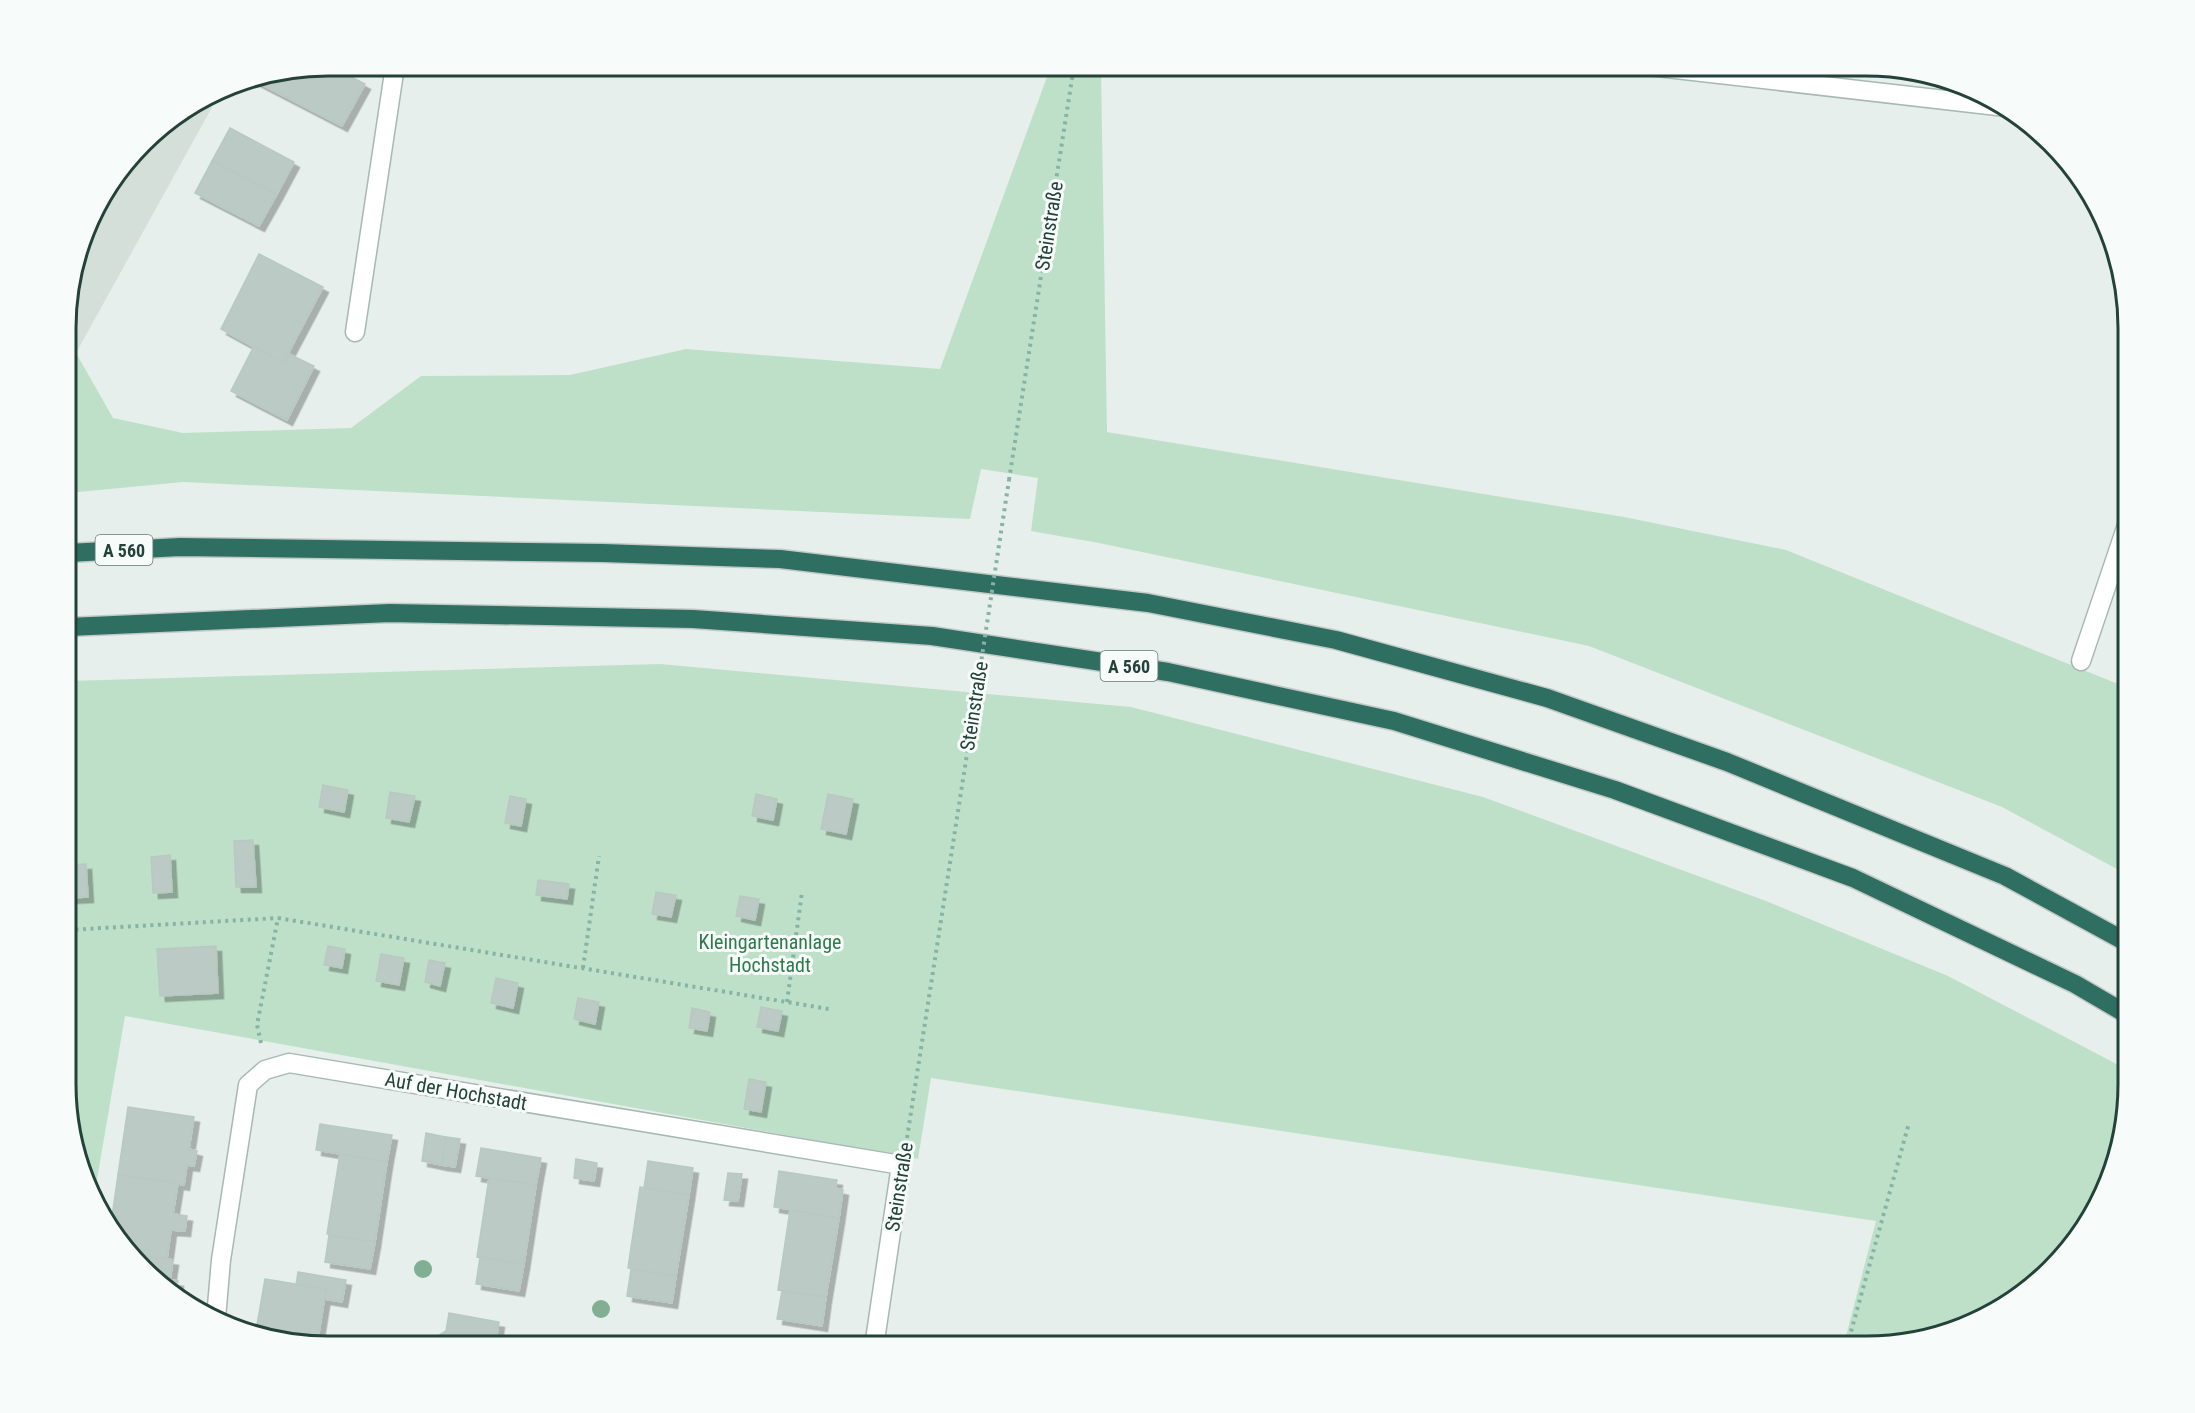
<svg xmlns="http://www.w3.org/2000/svg" width="2195" height="1413" font-family="'Roboto Condensed',sans-serif">
<style>
.built{fill:#d4dfda}
.green{fill:#bfe0c8}
.building{fill:#bbcac4;stroke:#b8c9c2;stroke-width:1.5;filter:url(#shadow)}
.lines{fill:none;stroke-linecap:round;stroke-linejoin:round}
.minor-casing{stroke:#a8b8b2;stroke-width:21}
.highway-casing{stroke:#c2cac8;stroke-width:21}
.path{stroke:#86b3a5;stroke-width:4;stroke-dasharray:3 4.5;stroke-linecap:butt}
.minor{stroke:#fff;stroke-width:18}
.highway{stroke:#2f6f62;stroke-width:18}
.path-bridge{stroke:#86b3a5;stroke-width:4;stroke-dasharray:3 4.5;stroke-linecap:butt}
.tree{fill:#80af93}
.labels{text-anchor:middle;dominant-baseline:central;stroke-width:6;stroke-linejoin:round;paint-order:stroke}
.shield{fill:#f7fbf9;stroke:#637a73;stroke-width:1.5}
.shield-label{font-size:18px;font-weight:bold;fill:#24423a}
.street-label{font-size:20px;fill:#24423a;stroke:#f7fbf9}
.park-label{font-size:20px;fill:#2d7a4b;stroke:#f7fbf9}
.rim{fill:none;stroke:#24423a;stroke-width:3}
</style>
<defs>
<filter id="shadow"><feDropShadow dx="5.5" dy="5.5" stdDeviation="0" flood-color="#0004"/></filter>
</defs>
<rect width="100%" height="100%" fill="#e6efeb"/>
<!-- built -->
<path class="built" d="M221,91L76,353L68,355V295L93,212L155,131Z"/>
<!-- green -->
<g class="green">
<path d="M1051,66H1084L1101,70L1107,432L1624,517L1786,550L2128,688V875L2002,807L1589,646L1099,543L1031,531L1038,478L981,469L970,519L183,482L68,493V355L76,353L113,418L183,433L351,428L421,376L570,375L686,349L940,369Z"/>
<path d="M660,664L1131,707L1483,797L1766,901L1948,976L2128,1070V1101L2115,1169L2085,1230L1998,1312L1883,1346L1845,1340L1876,1221L931,1078L918,1159L125,1016L95,1191L68,1118V681Z"/>
</g>
<!-- building -->
<g class="building">
<path d="M328,66H345L342,72L365,84L342,126L255,81Z"/>
<path d="M230,128L294,162L277,194L212,161Z"/>
<path d="M212,161L277,194L259,226L195,193Z"/>
<path d="M259,254L323,287L283,363L221,329Z"/>
<path d="M254,346L283,363L289,354L314,366L287,420L231,391Z"/>
<path d="M323,785L348,790L344,812L319,807Z"/>
<path d="M390,792L415,796L409,822L386,818Z"/>
<path d="M756,794L777,799L773,820L752,816Z"/>
<path d="M828,794L853,799L846,834L821,829Z"/>
<path d="M510,796L526,799L521,826L505,823Z"/>
<path d="M253,840L256,887H236L234,841Z"/>
<path d="M170,855L172,892L153,893L151,857Z"/>
<path d="M86,864L88,897L68,898V865Z"/>
<path d="M538,880L569,884L567,899L536,895Z"/>
<path d="M656,892L676,895L671,917L652,914Z"/>
<path d="M740,896L759,899L755,920L736,916Z"/>
<path d="M216,946L218,993L160,996L157,949Z"/>
<path d="M328,946L345,949L342,968L324,965Z"/>
<path d="M381,954L404,958L399,985L376,981Z"/>
<path d="M429,960L445,963L440,986L425,982Z"/>
<path d="M496,978L518,983L513,1008L491,1003Z"/>
<path d="M578,998L599,1002L595,1024L574,1019Z"/>
<path d="M761,1007L782,1011L778,1031L757,1027Z"/>
<path d="M692,1008L710,1012L707,1031L689,1028Z"/>
<path d="M749,1079L766,1082L761,1112L744,1109Z"/>
<path d="M128,1107L194,1117L189,1149L197,1151L194,1166L187,1165L184,1185L118,1175Z"/>
<path d="M320,1124L392,1135L387,1162L316,1150Z"/>
<path d="M426,1133L446,1137L442,1165L422,1161Z"/>
<path d="M446,1137L460,1139L455,1167L442,1165Z"/>
<path d="M481,1148L541,1158L536,1185L476,1176Z"/>
<path d="M340,1154L387,1162L375,1242L327,1234Z"/>
<path d="M576,1159L597,1163L594,1181L574,1178Z"/>
<path d="M648,1161L693,1168L689,1195L644,1188Z"/>
<path d="M779,1171L837,1180L835,1188L843,1190L839,1218L774,1207Z"/>
<path d="M728,1173L742,1174L738,1201L724,1200Z"/>
<path d="M118,1175L178,1183L173,1214L187,1216L185,1231L171,1230L167,1259L135,1255L110,1230Z"/>
<path d="M489,1178L536,1185L524,1264L477,1257Z"/>
<path d="M640,1187L689,1195L676,1276L628,1268Z"/>
<path d="M790,1210L839,1218L826,1297L778,1290Z"/>
<path d="M329,1235L375,1242L370,1269L325,1262Z"/>
<path d="M135,1255L173,1260L170,1280L178,1281L175,1295Z"/>
<path d="M480,1257L524,1264L519,1291L476,1284Z"/>
<path d="M631,1269L676,1276L672,1303L627,1296Z"/>
<path d="M298,1272L346,1280L342,1302L324,1299L326,1289L296,1285Z"/>
<path d="M265,1279L326,1289L317,1345L255,1336Z"/>
<path d="M782,1291L826,1297L822,1326L777,1319Z"/>
<path d="M449,1313L499,1322L495,1347H438V1336L446,1331Z"/>
</g>
<g class="lines">
<!-- minor casing -->
<g class="minor-casing">
<g id="minor">
<path d="M1649,66L2006,107"/>
<path d="M355,332L395,66"/>
<path d="M2081,661L2128,522"/>
<path d="M216,1318L221,1260L248,1085L265,1070L289,1063L901,1165L874,1347"/>
</g>
</g>
<!-- highway casing -->
<g class="highway-casing">
<g id="highway">
<path d="M68,553L180,547L603,553L780,559L1148,603L1336,640L1547,698L1727,762L2005,876L2128,943"/>
<path d="M68,627L390,613L693,619L932,636L1168,672L1394,721L1615,790L1853,878L2075,984L2128,1015"/>
</g>
</g>
<!-- path -->
<g class="path">
<path d="M1009,480L1074,66"/>
<path d="M68,930L278,918"/>
<path d="M583,968L599,856"/>
<path d="M787,1002L802,892"/>
<path d="M261,1043L257,1025L278,918L829,1009"/>
<path d="M907,1138L969,741"/>
<path d="M1847,1346L1909,1123"/>
</g>
<!-- minor -->
<use href="#minor" class="minor"/>
<!-- highway -->
<use href="#highway" class="highway"/>
<!-- path-bridge -->
<path class="path-bridge" d="M969,741L1009,480"/>
</g>
<!-- trees -->
<g class="tree">
<circle cx="423" cy="1269" r="9"/>
<circle cx="601" cy="1309" r="9"/>
</g>
<g class="labels">
<!-- shield labels -->
<g class="shield">
<rect x="95.5" y="535" width="57" height="30" rx="4.5"/>
<rect x="1100.5" y="651" width="57" height="30" rx="4.5"/>
</g>
<g class="shield-label">
<text x="124" y="550">A 560</text>
<text x="1129" y="666">A 560</text>
</g>
<!-- street labels -->
<g class="street-label">
<text transform="translate(1049 226) rotate(-81)">Steinstraße</text>
<text transform="translate(974 706) rotate(-81)">Steinstraße</text>
<text transform="translate(456 1091) rotate(10)">Auf der Hochstadt</text>
<text transform="translate(899 1187) rotate(-81)">Steinstraße</text>
</g>
<!-- park labels -->
<g class="park-label">
<text x="770" y="942">Kleingartenanlage<tspan x="770" dy="23">Hochstadt</tspan></text>
</g>
</g>
<!-- crop -->
<path d="M0 0H2195V1413H0ZM328 76H1866A252 252 0 0 1 2118 328V1084A252 252 0 0 1 1866 1336H328A252 252 0 0 1 76 1084V328A252 252 0 0 1 328 76Z" fill="#f7fbf9" fill-rule="evenodd"/>
<path class="rim" d="M328 76H1866A252 252 0 0 1 2118 328V1084A252 252 0 0 1 1866 1336H328A252 252 0 0 1 76 1084V328A252 252 0 0 1 328 76Z"/>
</svg>
